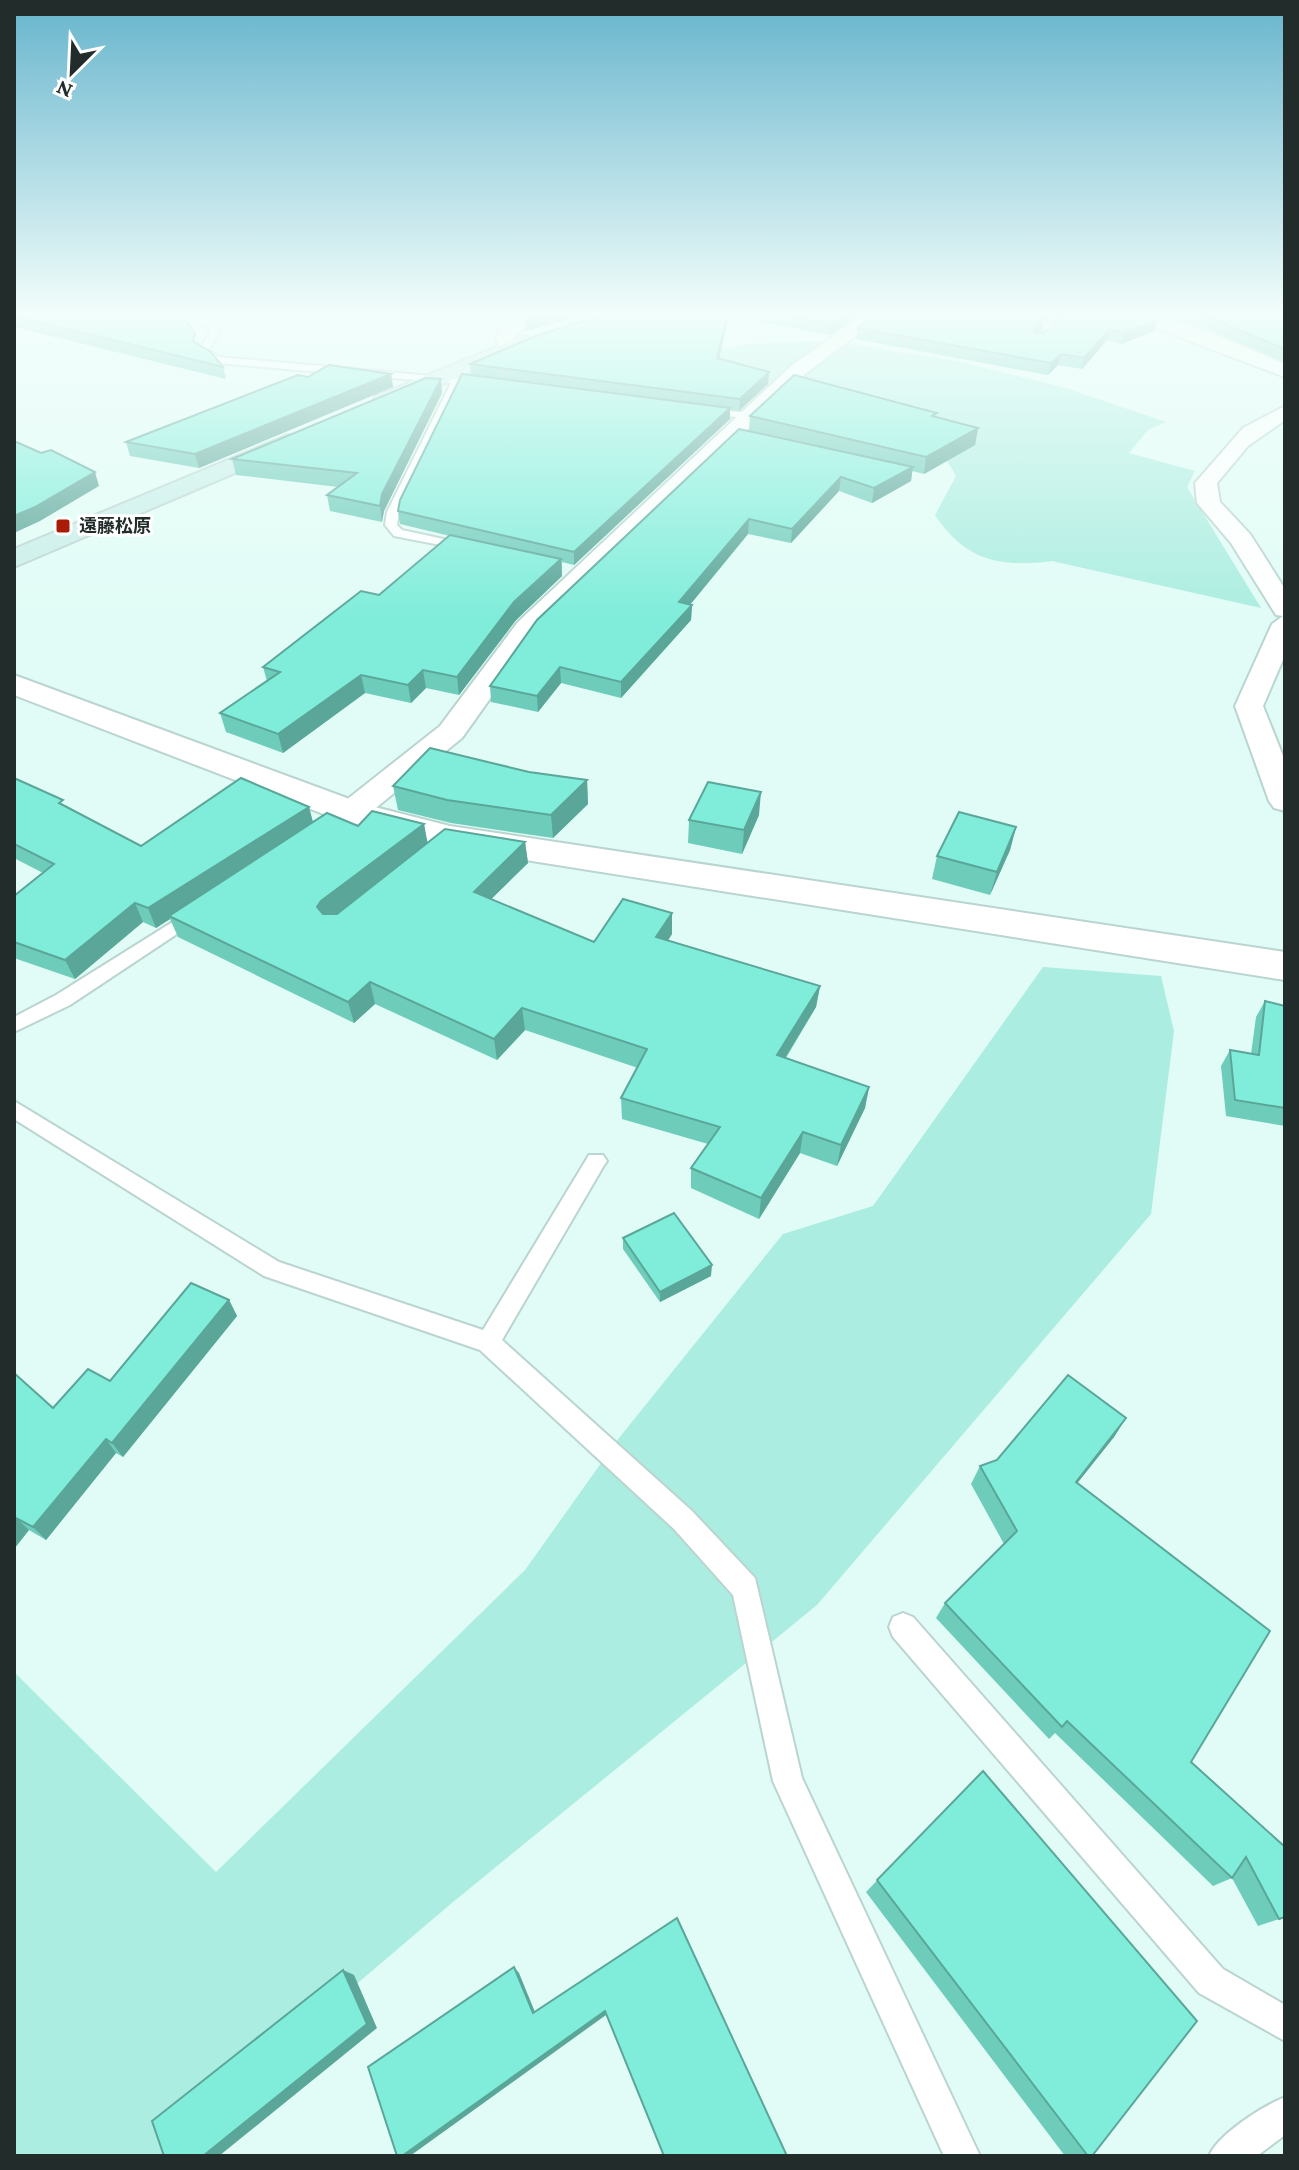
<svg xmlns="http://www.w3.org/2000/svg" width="1299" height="2170" font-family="'Crimson Pro','Noto Sans JP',serif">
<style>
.green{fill:#abede0}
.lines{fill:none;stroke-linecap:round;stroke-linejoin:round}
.service-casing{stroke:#bad4cf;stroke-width:4}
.minor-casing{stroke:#bad4cf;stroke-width:4}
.tertiary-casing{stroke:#bad4cf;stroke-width:4}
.secondary-casing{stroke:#bad4cf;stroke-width:4}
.service{fill:#fff;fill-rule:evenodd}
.minor{fill:#fff;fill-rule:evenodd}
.tertiary{fill:#fff;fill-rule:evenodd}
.secondary{fill:#c8eee9;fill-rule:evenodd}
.wall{fill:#6eccbb;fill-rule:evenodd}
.shaded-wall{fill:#5aa699}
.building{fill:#80edda;stroke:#5aa699;stroke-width:2}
.poi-dot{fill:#ab1c08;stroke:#fff;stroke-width:3}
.labels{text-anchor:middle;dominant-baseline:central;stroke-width:6;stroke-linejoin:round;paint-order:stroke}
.far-poi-label{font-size:18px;font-weight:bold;fill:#222c2a;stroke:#fff;text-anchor:start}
</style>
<rect width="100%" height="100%" fill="#e1fcf6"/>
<!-- green -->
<g class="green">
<path d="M829,341L956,361L1066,388L1166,422L1148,430L1129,453L1195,471L1187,487L1261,608L1052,561C999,568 965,560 935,515L956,476L947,461L917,445L836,418L708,387L687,358L749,344Z"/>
<path d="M1043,967L1161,976L1174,1031L1151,1214L817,1605L453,1902L293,2038L215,2156H14V1672L216,1872L525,1570L619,1438L783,1234L873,1206Z"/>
</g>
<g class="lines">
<!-- service casing -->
<g class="service-casing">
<g id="service">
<path d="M154,312H172L214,322L221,331L208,350L219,357L488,381L485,386L461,384L399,512L397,525L402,530L471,545V551L394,536L385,525L387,512L451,383L217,363L198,351L211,331L208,326Z"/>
<path d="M1001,312H1015L1062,329L1041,341H1035V337L1049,329Z"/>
<path d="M699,408L751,413L756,416L751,419L703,413Z"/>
<path d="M195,908L201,910L204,914L201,918L70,1005L14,1032V1017L56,995Z"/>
<path d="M14,1101L279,1262L483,1330L589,1155H603L607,1161L603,1167L502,1340L692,1511L755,1578L802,1778L980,2156H944L773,1781L733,1595L674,1529L480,1350L264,1276L14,1119Z"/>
<path d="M903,1613L913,1617L1223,1969L1285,2005V2041L1199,1993L893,1637L889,1627L893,1617Z"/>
<path d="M1285,2097V2135L1257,2156H1209C1218,2134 1263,2106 1285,2097Z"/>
</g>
</g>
<!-- minor casing -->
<g class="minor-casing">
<g id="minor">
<path d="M535,312H560L520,331L513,338L518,348L516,352H502L495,337C506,323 519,319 535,312Z"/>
<path d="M868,312H888L805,374L536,634L462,738L362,819L351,822L340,819L335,812L340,805L440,726L518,622L791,366Z"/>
<path d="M1113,312C1172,312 1231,342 1285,364V377Z"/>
<path d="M1285,406V420L1248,446L1217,483L1220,502L1250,534L1285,589V655L1263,706L1285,761V811L1274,808L1269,801L1235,706L1272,624L1283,616L1276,615L1231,543L1197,503L1195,483L1243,428Z"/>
</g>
</g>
<!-- tertiary casing -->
<g class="tertiary-casing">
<path id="tertiary" d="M14,675L363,804L450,826L1285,952V980L450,848L339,820L14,695Z"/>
</g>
<!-- secondary casing -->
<g class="secondary-casing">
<g id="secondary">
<path d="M524,336L531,338L534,342L531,346L392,406L384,408L373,401L376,396Z"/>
<path d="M288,435L296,437L300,442L296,447L14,567V549Z"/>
</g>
</g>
<!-- service -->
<use href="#service" class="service"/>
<!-- minor -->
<use href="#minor" class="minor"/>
<!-- tertiary -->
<use href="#tertiary" class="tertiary"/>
<!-- secondary -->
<use href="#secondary" class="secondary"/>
</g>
<!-- wall -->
<g class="wall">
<path d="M14,312L198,344L223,367L226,379L14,327Z"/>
<path d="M633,312H862L831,335L729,316L719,359L769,372L768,384L739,411L730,410V419L574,565L562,562V576L516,620L459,695L426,688L411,703L365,693L283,753L226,732L220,713L267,681L263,667L379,595L450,536L400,524L398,511L471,375L470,364Z"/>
<path d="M879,312H1137L1157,320L1154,331L1121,344L1107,340L1082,369L1058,365L1048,375L856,339L858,328ZM1044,320L1056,324L1043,333H1038L1042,330Z"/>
<path d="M1144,312H1285V362L1202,327L1158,314Z"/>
<path d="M391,374L393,387L199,468L130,456L126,442L308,377Z"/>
<path d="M442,393L384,511L382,522L330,511L327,495L338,487L236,475L232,459Z"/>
<path d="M750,416L937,418L978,428L975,445L924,474L912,471L911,481L872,503L839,491L791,543L748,534L690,605H692L691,620L621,698L561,683L538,712L491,702L490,686L749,431Z"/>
<path d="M529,772L587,780L588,804L553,838L451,823L398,810L393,786Z"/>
<path d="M14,778L141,846L309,807L313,822L358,826L424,824L427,843L525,842L528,863L491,899L594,942L672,913V934L668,940L820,986L816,1007L786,1058L869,1087L865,1108L837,1166L800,1153L759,1219L691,1188V1168L708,1144L622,1119L621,1098L638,1068L525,1030L497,1060L375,1004L354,1023L178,937L170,919L156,928L143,922L75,979L14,958V896L43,873L14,858Z"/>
<path d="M759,815L742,854L688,843L689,820Z"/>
<path d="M1016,827L1010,850L990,895L932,879L937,856Z"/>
<path d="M1265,1001L1285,1006V1126L1226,1116L1221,1066L1230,1050L1251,1054L1256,1017Z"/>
<path d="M623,1238L711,1276L660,1302L623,1249Z"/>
<path d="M229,1300L237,1316L123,1457L116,1453L46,1540L29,1530L14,1549V1373L53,1408L110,1381Z"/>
<path d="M1126,1418L1114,1437L1077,1483L1191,1762L1285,1917L1258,1926L1232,1878L1213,1886L1055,1733L1049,1739L936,1618L945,1603L1004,1544L971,1484L980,1466Z"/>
<path d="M983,1771L1092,2156H1065L866,1892Z"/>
</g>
<!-- shaded-wall -->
<g class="shaded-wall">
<path d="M557,312H597L526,331V320Z"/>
<path d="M728,312H729V316L716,370L717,358Z"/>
<path d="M848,312H862L831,335L832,324Z"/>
<path d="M1044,319L1042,330L1032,337L1034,326Z"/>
<path d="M1157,320L1154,331L1121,344L1124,333Z"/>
<path d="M1110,329L1107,340L1082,369L1084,358Z"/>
<path d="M1061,354L1058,365L1048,375L1051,363Z"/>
<path d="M769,372L768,384L739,411L740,399Z"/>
<path d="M391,374L393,387L199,468L195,454Z"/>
<path d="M441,379L442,393L384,511L382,522L380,506L382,494Z"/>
<path d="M730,408V419L574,565V552Z"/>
<path d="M978,428L975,445L924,474L926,457Z"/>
<path d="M913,467L911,481L872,503L874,488Z"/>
<path d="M95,472L99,486L40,521L14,533V516Z"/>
<path d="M841,477L839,491L791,543L792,529Z"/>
<path d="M749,519L748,534L679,618V602Z"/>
<path d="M561,559L562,576L516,620L459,695L457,677L514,602Z"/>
<path d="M692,605L691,620L621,698V682Z"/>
<path d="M560,667L561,683L538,712L537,696Z"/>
<path d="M423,670L426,688L411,703L408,685Z"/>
<path d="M361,675L365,693L283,753L278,734Z"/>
<path d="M587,780L588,804L553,838L551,815Z"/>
<path d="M761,792L759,815L742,854L744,830Z"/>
<path d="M309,807L314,827L169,916L170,919L156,928L148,908Z"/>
<path d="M424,824L428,845L327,923L317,907L321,901Z"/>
<path d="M1016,827L1010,850L990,895L997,872Z"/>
<path d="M525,842L528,863L477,913L474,892Z"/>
<path d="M135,903L143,922L75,979L65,960Z"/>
<path d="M672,913V934L656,959V937Z"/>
<path d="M370,982L375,1004L354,1023L348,1002Z"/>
<path d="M820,986L816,1007L774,1076L777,1055Z"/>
<path d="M522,1008L525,1030L497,1060L494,1039Z"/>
<path d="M869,1087L865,1108L837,1166L841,1145Z"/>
<path d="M803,1132L800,1153L759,1219L761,1198Z"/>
<path d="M712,1265L711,1276L660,1302V1292Z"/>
<path d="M229,1300L237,1316L123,1457L112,1443Z"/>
<path d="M1126,1418L1114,1437L1064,1500L1076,1482Z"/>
<path d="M106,1439L116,1453L46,1540L33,1527Z"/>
<path d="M16,1518L29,1530L14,1549V1520Z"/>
<path d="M514,1967L519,1973L537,2017L533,2013Z"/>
<path d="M343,1970L354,1975L377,2028L219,2156H203Z"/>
<path d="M605,2011L606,2015L410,2156H402Z"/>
</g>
<!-- building -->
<g class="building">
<path d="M14,312H178L195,333L193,341L211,352L223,367L14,316Z"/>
<path d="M543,312H557L526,320Z"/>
<path d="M633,312H728L717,358L769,372L740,399L470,364L538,335L590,319Z"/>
<path d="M769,312H848L832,324Z"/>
<path d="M879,312H1026L1044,319L1034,326L1035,332L1043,333L1067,317L1055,312H1137L1157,320L1124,333L1110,329L1084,358L1061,354L1051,363L858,328Z"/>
<path d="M1192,312H1285V349L1205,316Z"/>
<path d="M329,365L391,374L195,454L126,442L298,375L308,377Z"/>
<path d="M462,374L730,408L574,552L398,511L400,500Z"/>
<path d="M794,375L937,413L932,416L978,428L926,457L750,416Z"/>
<path d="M426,378L441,379L382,494L380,506L327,495L357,473L232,459Z"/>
<path d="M739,429L913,467L874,488L841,477L792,529L749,519L679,602L692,605L621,682L560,667L537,696L490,686L537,620Z"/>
<path d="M14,441L41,453L51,450L95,472L35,507L14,516Z"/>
<path d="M450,535L561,559L514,602L457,677L423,670L408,685L361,675L278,734L220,713L280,672L263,667L361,591L379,595Z"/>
<path d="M430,748L529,772L587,780L551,815L447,800L393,786Z"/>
<path d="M14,778L63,800L59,803L141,846L241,778L309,807L148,908L135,903L65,960L14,942V896L54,864L14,844Z"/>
<path d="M708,782L761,792L744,830L689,820Z"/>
<path d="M372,811L424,824L321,901L317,907L323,914H337L445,829L525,842L474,892L594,942L623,899L672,913L656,937L820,986L777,1055L869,1087L841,1145L803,1132L761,1198L691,1168L720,1127L621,1098L647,1049L522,1008L494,1039L370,982L348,1002L169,916L327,813L358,826Z"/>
<path d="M959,812L1016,827L997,872L937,856Z"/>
<path d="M1265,1001L1285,1006V1108L1235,1100L1230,1050L1259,1055Z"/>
<path d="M674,1213L712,1265L660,1292L623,1238Z"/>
<path d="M191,1283L229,1300L112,1443L106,1439L33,1527L16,1518L14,1520V1373L53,1408L88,1369L110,1381Z"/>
<path d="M1068,1375L1126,1418L1076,1482L1270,1631L1191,1762L1285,1847V1917L1279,1919L1246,1857L1232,1878L1067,1721L1062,1727L945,1603L1017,1531L980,1466L997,1460Z"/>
<path d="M983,1771L1197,2021L1092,2156H1088L877,1880Z"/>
<path d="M677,1918L787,2156H664L605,2011L402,2156H397L368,2067L514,1967L533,2013Z"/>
<path d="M343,1970L367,2024L203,2156H164L152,2121Z"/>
</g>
<!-- sky -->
<linearGradient id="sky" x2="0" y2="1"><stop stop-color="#67b5cd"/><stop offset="0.51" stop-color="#f2fefb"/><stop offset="1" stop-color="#f2fefb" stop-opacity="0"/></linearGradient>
<rect width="1299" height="616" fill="url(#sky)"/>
<!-- markers -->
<rect class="poi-dot" x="55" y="518" width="16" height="16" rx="4"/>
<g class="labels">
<!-- far-poi labels -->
<g class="far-poi-label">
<text x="79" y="526">遠藤松原</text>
</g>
</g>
<!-- border -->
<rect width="1299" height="2170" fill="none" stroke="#222c2a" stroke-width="32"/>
<!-- north arrow -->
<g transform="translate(72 72) rotate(204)" stroke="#ffffff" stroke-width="6" paint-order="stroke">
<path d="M0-6L14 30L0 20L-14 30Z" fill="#222c2a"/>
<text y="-12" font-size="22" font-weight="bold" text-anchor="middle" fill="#222c2a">N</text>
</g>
</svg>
